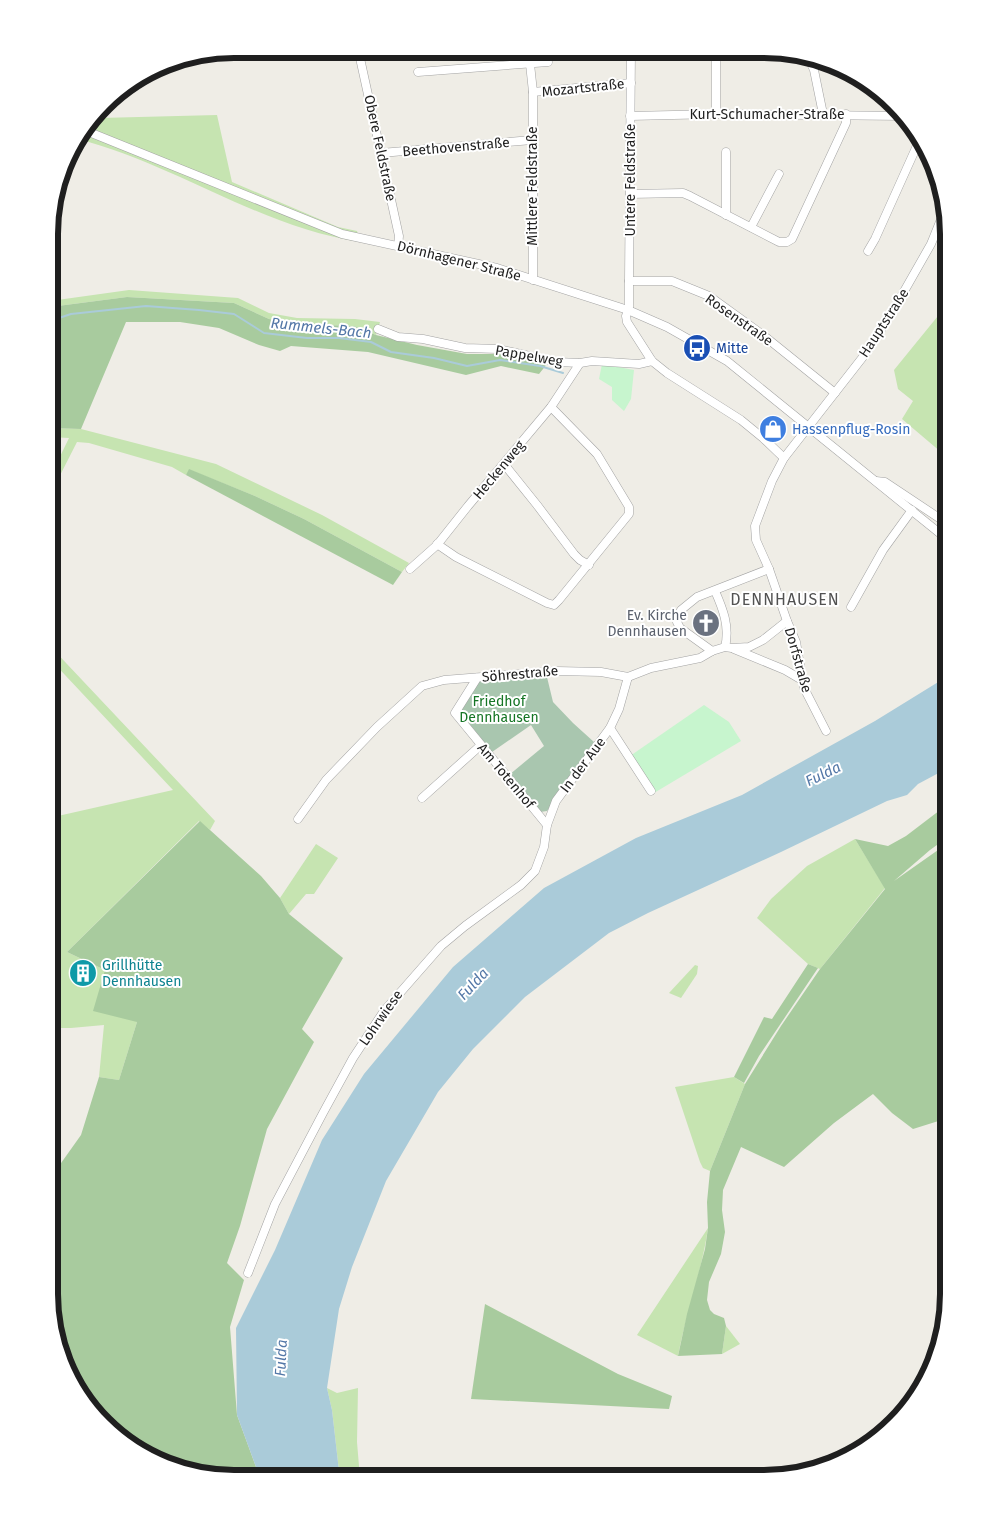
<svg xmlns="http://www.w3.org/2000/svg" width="997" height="1528" font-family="'Fira Sans',sans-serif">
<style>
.grass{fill:#c6e4b1}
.forest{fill:#a8cb9e}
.cemetery{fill:#a9c6af}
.park{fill:#c7f5ce}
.water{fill:#aacbd9}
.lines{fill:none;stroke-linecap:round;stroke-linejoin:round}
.stream{stroke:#aacbd9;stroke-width:2}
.minor-casing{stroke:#a3a3a3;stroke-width:9}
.minor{stroke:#fff;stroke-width:8}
.labels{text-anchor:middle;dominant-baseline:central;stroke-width:4;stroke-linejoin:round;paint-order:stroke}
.street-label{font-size:14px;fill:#1f1f1f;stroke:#fff}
.transit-label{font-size:14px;fill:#164399;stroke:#fff;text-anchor:start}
.shop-label{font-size:14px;fill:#366cbe;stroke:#fff;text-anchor:start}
.worship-label{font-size:14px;fill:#5b616d;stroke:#fff;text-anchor:end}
.park-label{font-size:14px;fill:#157524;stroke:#fff}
.culture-label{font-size:14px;fill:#0d838f;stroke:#fff;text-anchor:start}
.water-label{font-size:15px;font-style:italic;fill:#5377a7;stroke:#fff}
.quarter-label{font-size:16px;letter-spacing:1px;fill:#525252;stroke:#fff}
.rim{fill:none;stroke:#1f1f1f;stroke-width:6}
</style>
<rect width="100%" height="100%" fill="#efede6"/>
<!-- grass -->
<g class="grass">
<path d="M217,115L232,182L338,227L357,231L360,242C260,227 175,164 78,139L96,116L100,118Z"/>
<path d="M129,290L238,298L269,313L297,318L355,319L380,322L376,335L354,326L294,324L269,319L234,303L127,297L50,307V301Z"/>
<path d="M942,311L948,316V458L902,419L913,401L898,389L894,370Z"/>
<path d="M50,428L81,429L216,464L322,515L409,563L402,572L304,519L255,496L190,470L186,475L172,467L89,443L77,442L50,495V477L69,438L50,437Z"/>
<path d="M50,646L215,821L210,830L199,821L67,952L105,970L137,1022L119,1080L99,1077L104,1025L71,1028H49V968L56,955L61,825L49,827V818L173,790L50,659Z"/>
<path d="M855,839L885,888L820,969L808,964L757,918L771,899L807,866Z"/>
<path d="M316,844L338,858L314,894H306L289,914L280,898Z"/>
<path d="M695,965L698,966L697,974L681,998L669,993Z"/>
<path d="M734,1077L745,1084L710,1171L703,1168L700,1162L675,1087Z"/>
<path d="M708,1228C702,1271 686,1313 678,1356L637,1335Z"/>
<path d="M726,1326L740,1344L722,1354Z"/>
<path d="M327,1388L337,1393L358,1388L357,1442L360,1478H342L339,1471L332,1410Z"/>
</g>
<!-- forest -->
<g class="forest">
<path d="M127,297L234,303L269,319L294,324L354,326L376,335L417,345L467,354H498L547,364L539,374L501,366L466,375L368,352L291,346L280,351L259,345L219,328L180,322H126L81,429L50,428V307Z"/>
<path d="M189,469L255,496L304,519L402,572L393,585L186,475Z"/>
<path d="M948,804V837L930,850L894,881L948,843V1118L913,1129L892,1113L873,1094L834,1123L784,1167L741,1147L723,1190L722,1210L725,1232L721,1254L709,1282L707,1300L710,1310L714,1314L724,1318L726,1326L722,1354L678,1356L687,1314L705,1249L708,1228L707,1202L710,1171L745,1084L781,1026L820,969L885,889L855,839L888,846L906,836Z"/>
<path d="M200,821L261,876L280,898L289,914L343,958L302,1029L314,1042L267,1129L240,1226L227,1263L244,1280L230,1327L237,1415L260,1478H210L163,1465L121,1441L87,1407L63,1365L49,1294V1180L81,1135L99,1077L119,1080L137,1022L93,1011L105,970L67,952Z"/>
<path d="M808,964L818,968L759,1056L744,1083L734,1077L764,1017L772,1019Z"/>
<path d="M485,1304L618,1374L672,1396L669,1409L471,1399Z"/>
</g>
<!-- cemetery -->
<path class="cemetery" d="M546,673L553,702L573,723L594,742L547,811L540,812L509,775L544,746L531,725L492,752L458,710L478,679Z"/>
<!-- park -->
<g class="park">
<path d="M602,364L634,370L631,399L624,411L612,400V387L599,379Z"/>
<path d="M704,705L729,722L741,741L654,793L630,756Z"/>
</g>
<!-- water -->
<path class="water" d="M948,676V768L918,784L907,795L887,801L781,852L648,913L609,933L525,997L473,1049L438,1092L386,1181L352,1267L339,1309L327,1388L332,1410L339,1471L342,1478H260L237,1415L236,1328L275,1250L322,1140L364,1074L453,967L544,888L636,838L742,795L875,721Z"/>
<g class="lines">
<!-- stream -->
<path class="stream" d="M50,321L71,314L146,306L199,310L234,314L264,333L307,338H339L371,342L391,352L434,358L467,366L500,360L540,366L563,373"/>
<!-- minor casing -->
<g class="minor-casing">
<g id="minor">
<path d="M358,49L399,236L398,246"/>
<path d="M631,50L629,281V307L626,316L627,322L652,361L667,373L741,420L763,438L784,458"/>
<path d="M809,59L814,70L823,114"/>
<path d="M530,64L533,92V280"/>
<path d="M418,72L548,62"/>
<path d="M533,92L631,83"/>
<path d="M716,114V50"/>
<path d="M630,116L716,114L904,116"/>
<path d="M84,130L342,234L497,268L628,310L667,327L727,361L948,540"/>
<path d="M726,152V215"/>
<path d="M381,153L532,140"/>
<path d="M630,194L683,193L690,196L779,242H787L792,239L846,123V114"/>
<path d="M751,227L779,174"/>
<path d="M868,251L875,239L920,139"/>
<path d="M629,281H672L709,296L763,335L835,393"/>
<path d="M378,329L398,337L423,339L465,348L498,349L557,362L580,363L592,361L639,364L652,361"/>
<path d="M504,464L537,505L574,554L580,560L589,565"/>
<path d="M876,481L885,482L948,524"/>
<path d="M437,544L456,557L547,603L554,605L559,600L629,514V507L597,454L551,407"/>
<path d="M410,569L437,545L468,506L551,407L580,363"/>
<path d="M715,591C723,609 730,627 725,647"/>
<path d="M851,607L883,550L912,510"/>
<path d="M734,649L785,670L802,680"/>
<path d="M712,651L680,628L677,622L681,610L697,597L769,569"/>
<path d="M628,677L619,709L610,728L651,791"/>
<path d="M477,678L455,713L547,825"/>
<path d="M826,731L804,688L796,642L787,621L769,569L756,540L755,526L772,481L784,458L866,353L894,309L931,244L944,212"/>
<path d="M422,798L481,745"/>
<path d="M298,819L326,780L377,727L422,686L444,680L557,671L601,672L628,677L651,668L700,658L712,651L725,647L732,648L749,647L763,640L787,621"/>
<path d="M248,1273L275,1204L323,1113L353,1058L384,1011L441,946L465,926L521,885L535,871L544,847L547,825L556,801L610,728"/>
</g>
</g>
<!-- minor -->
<use href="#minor" class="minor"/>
</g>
<!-- icons -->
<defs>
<g id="bus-disc" transform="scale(1.4375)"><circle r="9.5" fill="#1a4fb4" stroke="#fff"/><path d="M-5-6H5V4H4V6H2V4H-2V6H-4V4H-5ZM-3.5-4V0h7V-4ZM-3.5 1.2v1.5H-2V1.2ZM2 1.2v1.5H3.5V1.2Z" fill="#fff"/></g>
<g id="shop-disc" transform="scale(1.4375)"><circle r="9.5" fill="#3f7fe0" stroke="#fff"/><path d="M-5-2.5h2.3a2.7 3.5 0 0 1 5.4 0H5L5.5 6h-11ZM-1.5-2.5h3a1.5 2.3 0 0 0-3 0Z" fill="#fff"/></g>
<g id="church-disc" transform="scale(1.4375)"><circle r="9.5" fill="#6b7280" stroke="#fff"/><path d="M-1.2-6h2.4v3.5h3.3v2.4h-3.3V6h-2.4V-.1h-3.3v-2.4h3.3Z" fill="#fff"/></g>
<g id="building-disc" transform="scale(1.4375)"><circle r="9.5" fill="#0f9aa8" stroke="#fff"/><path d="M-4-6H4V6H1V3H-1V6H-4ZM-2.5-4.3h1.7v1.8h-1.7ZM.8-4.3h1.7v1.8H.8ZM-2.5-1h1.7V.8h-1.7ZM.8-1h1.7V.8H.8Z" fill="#fff"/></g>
</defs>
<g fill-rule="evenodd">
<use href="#bus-disc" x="697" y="348"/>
<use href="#shop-disc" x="773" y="429"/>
<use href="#church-disc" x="706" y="623"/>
<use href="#building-disc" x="83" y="973"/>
</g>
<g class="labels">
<!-- street labels -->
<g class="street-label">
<text transform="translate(583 88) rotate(-6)">Mozartstraße</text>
<text x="767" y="114">Kurt-Schumacher-Straße</text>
<text transform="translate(456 147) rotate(-5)">Beethovenstraße</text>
<text transform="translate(380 148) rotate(78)">Obere Feldstraße</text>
<text transform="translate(630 180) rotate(-90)">Untere Feldstraße</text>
<text transform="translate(532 186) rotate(-90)">Mittlere Feldstraße</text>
<text transform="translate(459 261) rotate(14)">Dörnhagener Straße</text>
<text transform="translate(739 320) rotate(35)">Rosenstraße</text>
<text transform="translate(884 323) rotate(-57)">Hauptstraße</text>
<text transform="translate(529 356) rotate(10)">Pappelweg</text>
<text transform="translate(499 470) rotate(-50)">Heckenweg</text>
<text transform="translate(798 660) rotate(74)">Dorfstraße</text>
<text transform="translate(520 674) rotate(-5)">Söhrestraße</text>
<text transform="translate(583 765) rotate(-53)">In der Aue</text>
<text transform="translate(506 776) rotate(50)">Am Totenhof</text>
<text transform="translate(381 1018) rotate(-55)">Lohrwiese</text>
</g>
<!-- transit labels -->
<g class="transit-label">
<text x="716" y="348">Mitte</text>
</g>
<!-- shop labels -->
<g class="shop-label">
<text x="792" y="429">Hassenpflug-Rosin</text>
</g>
<!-- worship labels -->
<g class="worship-label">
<text x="687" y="615">Ev. Kirche<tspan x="687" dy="16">Dennhausen</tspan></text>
</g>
<!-- park labels -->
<g class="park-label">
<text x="499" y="701">Friedhof<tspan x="499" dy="16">Dennhausen</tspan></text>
</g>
<!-- culture labels -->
<g class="culture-label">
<text x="102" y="965">Grillhütte<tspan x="102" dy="16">Dennhausen</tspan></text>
</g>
<!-- water labels -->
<g class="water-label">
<text transform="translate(321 328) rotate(6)">Rummels-Bach</text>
<text transform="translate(823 774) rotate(-26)">Fulda</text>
<text transform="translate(473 984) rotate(-47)">Fulda</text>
<text transform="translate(281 1358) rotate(-87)">Fulda</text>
</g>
<!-- quarter labels -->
<g class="quarter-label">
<text x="785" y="599">DENNHAUSEN</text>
</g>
</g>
<!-- crop -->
<path d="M0 0H997V1528H0ZM234 58H764A176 176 0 0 1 940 234V1294A176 176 0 0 1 764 1470H234A176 176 0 0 1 58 1294V234A176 176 0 0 1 234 58Z" fill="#fff" fill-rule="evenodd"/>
<path class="rim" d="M234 58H764A176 176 0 0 1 940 234V1294A176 176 0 0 1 764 1470H234A176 176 0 0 1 58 1294V234A176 176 0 0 1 234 58Z"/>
</svg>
